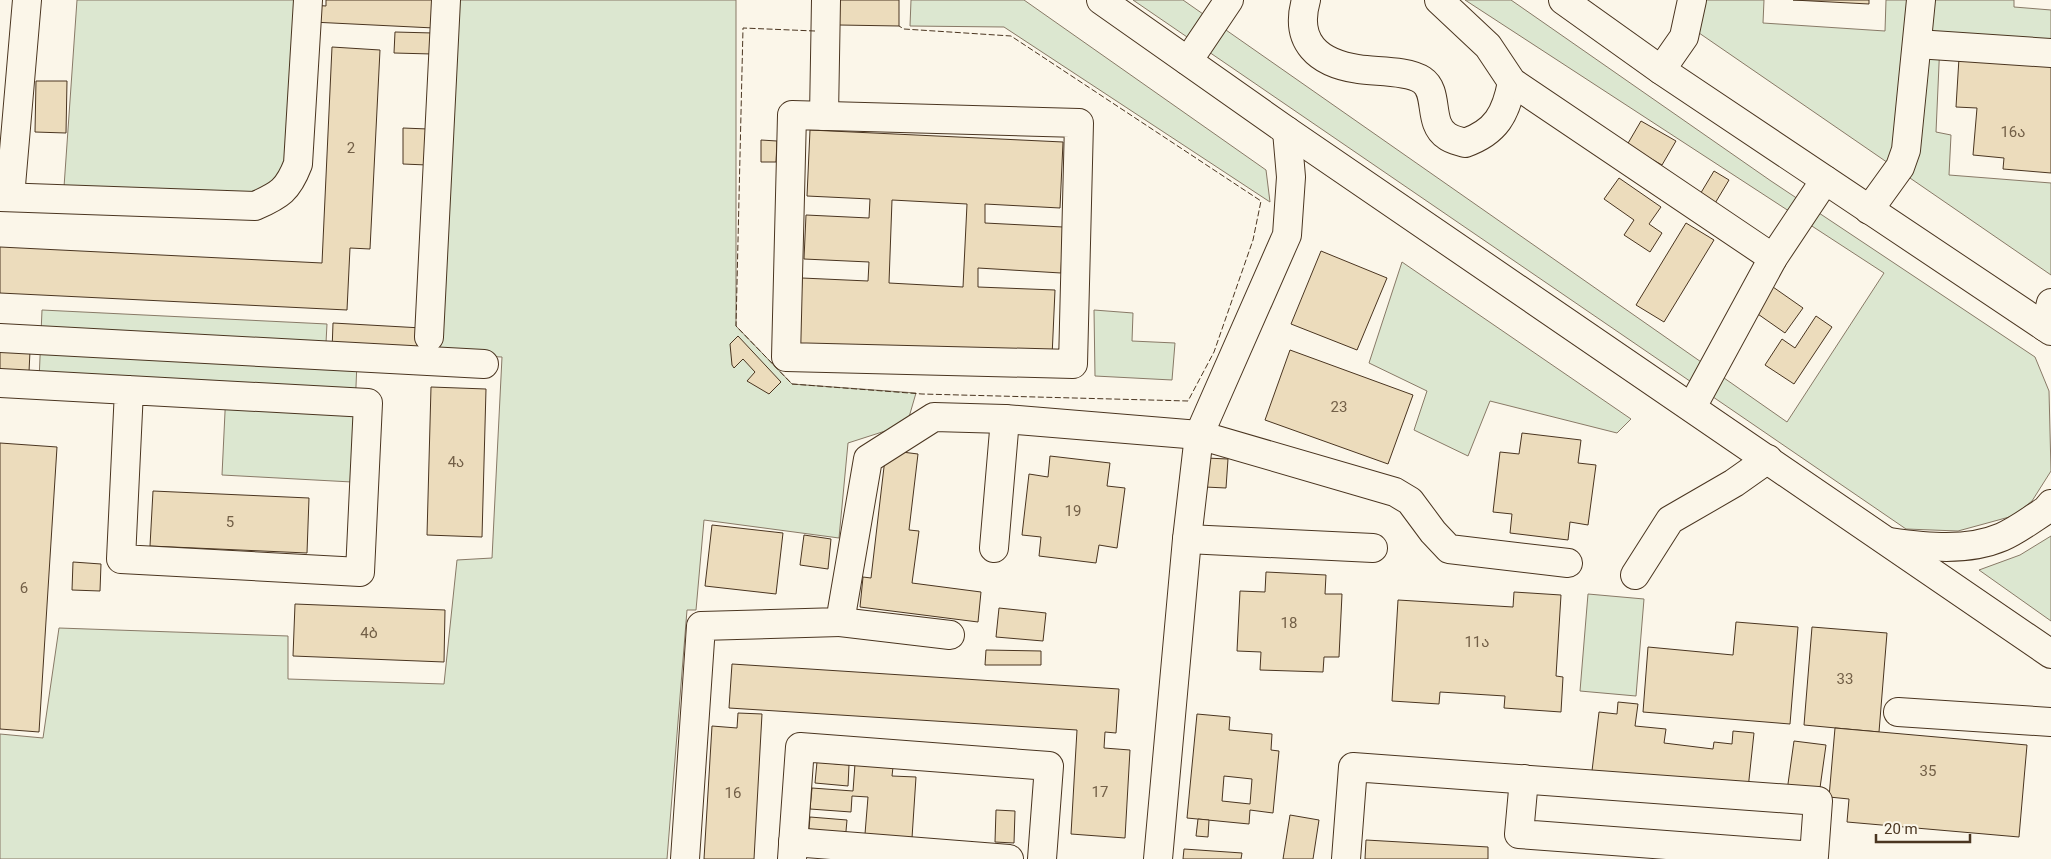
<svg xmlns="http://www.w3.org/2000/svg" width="2051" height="859" font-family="Roboto,'Noto Sans Georgian',sans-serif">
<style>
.green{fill:#dce7d0;stroke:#887966}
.building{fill:#ecdcbc;stroke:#4a3520;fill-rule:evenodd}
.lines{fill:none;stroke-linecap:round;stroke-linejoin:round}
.minor-casing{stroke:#4a3520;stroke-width:30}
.major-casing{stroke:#4a3520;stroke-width:30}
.minor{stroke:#fbf6e9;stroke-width:28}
.major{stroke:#fbf6e9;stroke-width:28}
.fence{stroke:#4a3520;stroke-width:1;stroke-dasharray:6 2.5;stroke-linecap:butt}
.labels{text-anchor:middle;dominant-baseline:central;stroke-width:4;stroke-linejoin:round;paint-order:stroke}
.number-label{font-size:15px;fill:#725f47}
</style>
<rect width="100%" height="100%" fill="#fbf6e9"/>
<!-- green -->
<g class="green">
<path d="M77,0H301L290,157L280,180L265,188L243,196L64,187Z"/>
<path d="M450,0H736V326L792,384L916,393L907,424L848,443L839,538L704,520L696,610H687L667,859H0V734L43,738L59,628L288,636V679L444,684L457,560L492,558L502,357L434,354Z"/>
<path d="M911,0H1024L1266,170L1270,202L1004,27L910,26Z"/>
<path d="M1133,0H1183L1787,422L1884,273L1465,0H1511L1771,181L2035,357L2049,391L2051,471L2032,501L2013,516L1958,531L1906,529Z"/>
<path d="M1700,0H1764L1763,23L1885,31L1886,0H2014V7L2051,10V49L1940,42L1936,132L1951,135L1949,175L2051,183V275L1686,24Z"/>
<path d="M1402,262L1631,419L1617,433L1490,401L1468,456L1414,430L1427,391L1369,363Z"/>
<path d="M42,310L327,324L325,361L357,362L352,482L222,475L226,391L39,381Z"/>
<path d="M1094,310L1133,313L1132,341L1175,343L1172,380L1095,376Z"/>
<path d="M2051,536V621L1979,570L2020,555Z"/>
<path d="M1588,594L1644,599L1636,696L1580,691Z"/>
</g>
<!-- building -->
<g class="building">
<path d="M326,0H435L434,28L312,22V5L326,6Z"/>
<path d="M839,0H899V26L839,25Z"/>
<path d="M1793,0H1869V4Z"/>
<path d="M395,32L433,33L432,54L394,53Z"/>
<path d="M332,47L380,50L370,249L350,248L347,310L0,293V247L322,263Z"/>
<path d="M1959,58L2051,65V173L2003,169L2004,158L1973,155L1977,108L1956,107Z"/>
<path d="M36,81H67L66,133L35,132Z"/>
<path d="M1641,121L1676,141L1662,165L1627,145Z"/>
<path d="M403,128L428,129L427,165L403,164Z"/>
<path d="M810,130L1063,142L1060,208L985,204V223L1063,227L1061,273L978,268V287L1055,290L1052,357L799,345L802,278L868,281L869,262L804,259L806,215L869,218L870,199L807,196ZM892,200L967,204L963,287L889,283Z"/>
<path d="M761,140L777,141L776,162H761Z"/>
<path d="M1714,171L1729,180L1714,205L1699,196Z"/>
<path d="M1619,178L1661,207L1649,224L1662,233L1650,252L1624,235L1634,220L1604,199Z"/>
<path d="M1686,223L1714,240L1664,322L1636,305Z"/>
<path d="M1321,251L1387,278L1357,350L1291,324Z"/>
<path d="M1773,287L1803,308L1785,333L1755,312Z"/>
<path d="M1816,316L1832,327L1794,384L1765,365L1782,339L1795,348Z"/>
<path d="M333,323L422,328L421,356L332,351Z"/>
<path d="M738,336L781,382L769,394L747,381L755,372L743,359L734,368L732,365L730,344Z"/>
<path d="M0,349L30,351L29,372L0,370Z"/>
<path d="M1290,350L1413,395L1388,464L1265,420Z"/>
<path d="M431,387L486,389L482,537L427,535Z"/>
<path d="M1522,433L1581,440L1578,463L1596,465L1588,525L1570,522L1568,540L1510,533L1512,514L1493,512L1500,452L1519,454Z"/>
<path d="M0,443L57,447L39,732L0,729Z"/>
<path d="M886,450L918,454L909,530L919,531L912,583L981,592L978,622L860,607L863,577L871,578Z"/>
<path d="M1050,456L1110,463L1107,486L1125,488L1117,548L1099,545L1096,563L1039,556L1041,537L1022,535L1029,474L1048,477Z"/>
<path d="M1206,458L1228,459L1226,488L1205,487Z"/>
<path d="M153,491L309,498L307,553L150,546Z"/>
<path d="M712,525L783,533L776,594L705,586Z"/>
<path d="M804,535L831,539L828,569L800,565Z"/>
<path d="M73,562L101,564L100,591L72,590Z"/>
<path d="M1266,572L1326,575L1325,594H1342L1339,657H1324L1323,672L1260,670L1261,652L1237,651L1240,591L1265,592Z"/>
<path d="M1514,592L1561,595L1556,676L1563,677L1561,712L1504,708L1505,696L1440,692L1439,704L1392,701L1398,600L1513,607Z"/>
<path d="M295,604L445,610L444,662L293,656Z"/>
<path d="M999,608L1046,613L1043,641L996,637Z"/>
<path d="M1736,622L1798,627L1790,724L1643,712L1648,647L1733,655Z"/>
<path d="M1812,627L1887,633L1879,732L1804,725Z"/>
<path d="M986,650L1041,651V665H985Z"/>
<path d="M732,664L1119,689L1116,733L1105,732L1104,748L1130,750L1125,838L1071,834L1077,730L729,708Z"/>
<path d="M1618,702L1638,704L1635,726L1666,729L1664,743L1713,749L1714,742L1732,744L1733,731L1754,733L1748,789L1592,771L1599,712L1617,714Z"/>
<path d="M738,713L762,714L754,859H704L712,726L737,728Z"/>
<path d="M1197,714L1230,717L1229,730L1272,734L1271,750L1279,751L1273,813L1250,810L1249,824L1187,818ZM1224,776L1252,779L1250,804L1222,801Z"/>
<path d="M1835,728L2027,745L2019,837L1847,822L1849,799L1829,797Z"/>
<path d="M1794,741L1826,745L1819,795L1787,791Z"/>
<path d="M817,762L849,765L848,786L815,783Z"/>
<path d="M855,764L893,767L892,776L916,777L912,838L865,834L868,797L852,796L851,812L810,809L812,788L853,791Z"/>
<path d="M996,810L1015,811L1014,843L995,842Z"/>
<path d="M1290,815L1319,820L1313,859H1283Z"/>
<path d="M810,817L847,820L845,842L808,839Z"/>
<path d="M1198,819L1209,820L1208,837L1196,836Z"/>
<path d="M1366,840L1488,847V859H1365Z"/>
<path d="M1184,849L1242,853L1241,859H1183Z"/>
</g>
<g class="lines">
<!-- minor casing -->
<g class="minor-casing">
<g id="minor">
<path d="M1306,0C1294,42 1318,63 1358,69C1375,72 1407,70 1422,80C1440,92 1427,123 1447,136C1452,140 1459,141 1465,143C1496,132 1506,114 1512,82"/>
<path d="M1439,0L1488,46L1512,82L1773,258"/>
<path d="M1917,44L2051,53"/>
<path d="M1188,61L1229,0"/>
<path d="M1661,70L1684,37L1692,0"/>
<path d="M792,115L1079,123L1073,364L786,357Z"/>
<path d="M824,116L826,0"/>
<path d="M0,197L255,206C280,195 288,190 298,164L308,0"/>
<path d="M10,197L27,0"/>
<path d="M1869,210L1900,167L1906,150L1921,0"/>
<path d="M2045,327L2051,303"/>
<path d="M429,337L446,0"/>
<path d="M0,338L484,364"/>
<path d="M0,383L368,403L360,572L121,559L129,390"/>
<path d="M1692,407L1773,258L1825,180"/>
<path d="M1187,539L1373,548"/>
<path d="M994,548L1005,419"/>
<path d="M1635,575L1670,520L1734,483L1768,459"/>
<path d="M840,622L950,635"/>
<path d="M1898,712L2051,722"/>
<path d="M793,842L1009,859"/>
<path d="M685,859L701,626L840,622L868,459L934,417L1005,419L1199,435L1395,492L1410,501L1433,532L1449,549L1568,563"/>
<path d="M792,859L800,747L1049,766L1042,859"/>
<path d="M1158,859L1187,539L1199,435L1287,235L1291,177L1287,131"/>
<path d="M1346,859L1353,767L1818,801L1814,856L1519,834L1524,779"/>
</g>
</g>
<!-- major casing -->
<g class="major-casing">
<g id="major">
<path d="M1101,0L1287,131L2051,654"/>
<path d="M1563,0L1661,70L2051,331"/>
<path d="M1890,542C1926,547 1967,552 2002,537C2018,530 2032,519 2046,510L2051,504"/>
</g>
</g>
<!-- minor -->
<use href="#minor" class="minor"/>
<!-- major -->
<use href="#major" class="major"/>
<!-- fence -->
<path class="fence" d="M815,31L743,28L736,326L792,384L922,394L1188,401L1214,352L1253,240L1261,201L1011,36L904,29L899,26"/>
</g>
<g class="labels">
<!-- number labels -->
<g class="number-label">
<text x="2013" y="132">16ა</text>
<text x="351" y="148">2</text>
<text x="1339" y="407">23</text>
<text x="456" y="462">4ა</text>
<text x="1073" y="511">19</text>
<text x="230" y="522">5</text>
<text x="24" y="588">6</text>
<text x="1289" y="623">18</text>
<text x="369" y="633">4ბ</text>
<text x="1477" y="642">11ა</text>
<text x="1845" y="679">33</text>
<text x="1928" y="771">35</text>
<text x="1100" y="792">17</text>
<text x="733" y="793">16</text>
</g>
</g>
<!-- scale -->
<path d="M1876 834v8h94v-8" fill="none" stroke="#4a3520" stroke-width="2.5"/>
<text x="1884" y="834" font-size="15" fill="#4a3520" stroke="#fbf6e9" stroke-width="4" paint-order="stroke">20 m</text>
</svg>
